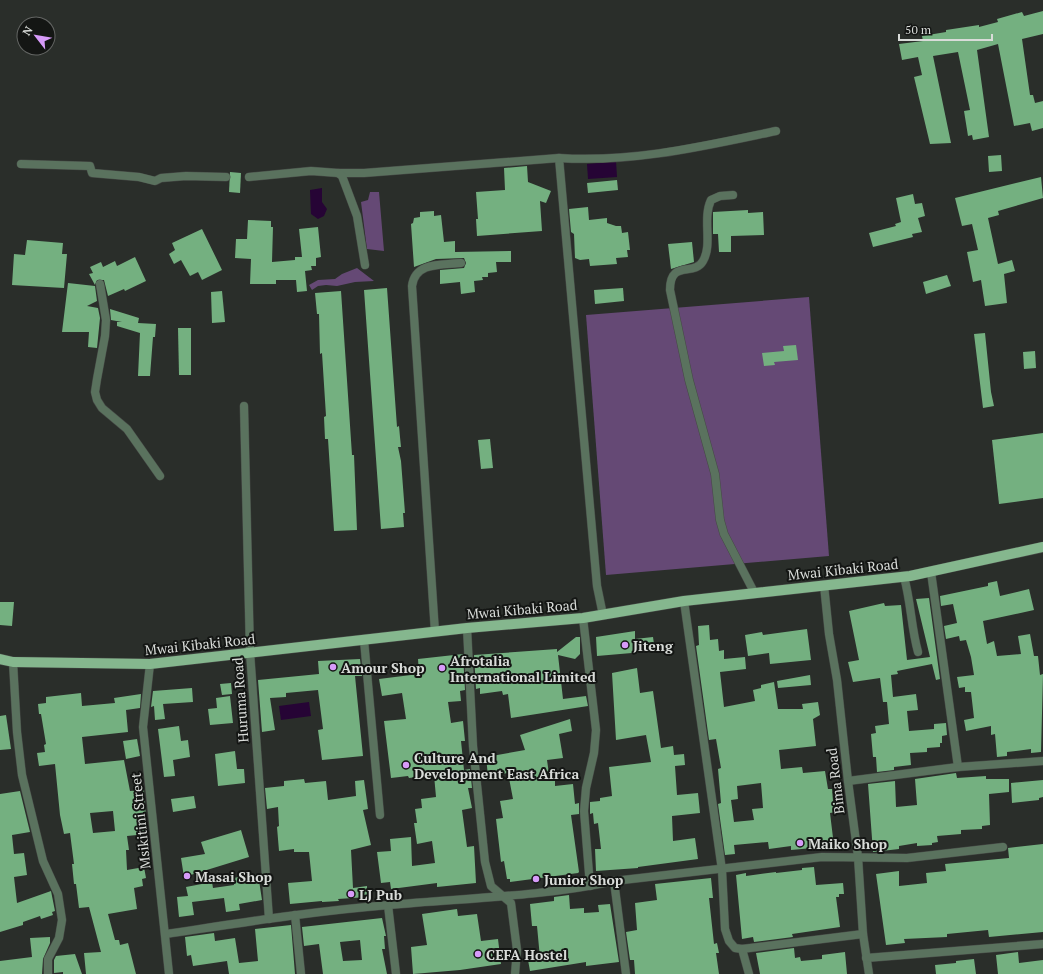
<svg xmlns="http://www.w3.org/2000/svg" width="1043" height="974" font-family="'PT Serif',serif">
<style>
.green{fill:#654975}
.water{fill:#260435}
.building{fill:#74b080;fill-rule:evenodd}
.lines{fill:none;stroke-linecap:round;stroke-linejoin:round}
.minor-casing{stroke:#464a46;stroke-width:9}
.tertiary-casing{stroke:#464a46;stroke-width:9}
.primary-casing{stroke:#464a46;stroke-width:11}
.minor{stroke:#5a725e;stroke-width:8}
.tertiary{stroke:#5a725e;stroke-width:8}
.primary{stroke:#85b78e;stroke-width:10}
.poi-dot{fill:#d79bf9;stroke:#141614;stroke-width:1.5}
.labels{text-anchor:middle;dominant-baseline:central;stroke-width:4;stroke-linejoin:round;paint-order:stroke}
.street-label{font-size:14px;fill:#d9dcd9;stroke:#141614}
.poi-label{font-size:14px;font-weight:bold;fill:#d9dcd9;stroke:#141614;text-anchor:start}
</style>
<rect width="100%" height="100%" fill="#2a2e2a"/>
<!-- green -->
<g class="green">
<path d="M370,192H379L384,251L367,249L361,202L368,200Z"/>
<path d="M357,268L374,281L355,282L337,286L326,285L318,286L312,290L309,285L318,280L335,279L342,274Z"/>
<path d="M809,297L829,556L606,575L586,315Z"/>
</g>
<!-- water -->
<g class="water">
<path d="M616,161L617,177L588,179L587,164Z"/>
<path d="M322,188V202L327,209L324,216L318,219L311,214L310,190Z"/>
<path d="M309,702L311,716L281,720L279,706Z"/>
</g>
<!-- building -->
<g class="building">
<path d="M1043,11V34L1022,39L1030,95H1033L1035,103L1043,101V128L1032,131L1030,123L1014,126L998,44L977,50L989,137L973,140L972,135L968,136L964,111L970,110L958,52L933,56L951,143L930,144L914,77L922,75L918,57L902,60L899,44L923,41L922,36L946,32V30L979,25V27L998,22L997,19L1022,12L1024,16Z"/>
<path d="M1001,155L1002,171L989,172L988,156Z"/>
<path d="M527,166L528,182L551,191L546,203L540,201L542,231L477,236L476,219H478L476,192L505,190L504,168Z"/>
<path d="M230,172L241,173L240,193L229,192Z"/>
<path d="M1041,177L1043,198L998,211L999,215L988,218L998,264L1012,260L1015,271L1004,274L1007,303L985,306L981,280L973,282L967,252L978,250L972,224L962,226L955,198Z"/>
<path d="M617,180L618,190L588,193L587,183Z"/>
<path d="M913,194L915,204L922,203L925,216L918,218L922,232L912,234L913,237L873,247L869,233L896,226L895,224L901,222L896,198Z"/>
<path d="M588,207L589,220L607,218V223L616,226H621L622,233L628,232L630,250H627L628,257L616,258L617,264L590,266L589,259L580,260L575,258L574,234L571,232L569,209Z"/>
<path d="M748,210V213L763,212L764,235L731,236V252H719L718,234H713V212Z"/>
<path d="M434,211V216L441,215L444,242L455,241V252L511,251V262H496L497,272L488,273V277H482L483,280L474,281L475,292L461,294L460,282L440,284V270L464,268L466,263L464,258L436,259L414,267L411,224L413,223L414,218L420,217V212Z"/>
<path d="M248,220L271,221V227H273L272,262L295,260V257H302L299,229L318,227L321,257L316,258V266H311L312,270L305,271L307,291L297,292L296,280H276V284H250L251,259L235,258L236,239H247Z"/>
<path d="M202,229L222,270L202,280L198,272L190,276L181,260L174,264L169,254L175,250L172,243Z"/>
<path d="M27,240L63,243L62,254H67L64,288L12,285L14,254L25,255Z"/>
<path d="M692,242L694,262L671,269L668,244Z"/>
<path d="M135,257L146,281L125,291L124,289L108,296L104,280H97L95,285L89,274L93,273L90,267L101,262L103,267L115,261L117,266Z"/>
<path d="M947,275L951,286L926,294L923,282Z"/>
<path d="M68,283L95,286L97,301L87,306L98,308L100,318L97,348L88,347L89,332H62Z"/>
<path d="M387,288L397,427L399,426L400,437L401,447H398L401,461L405,513H403L404,527L381,529L364,290Z"/>
<path d="M623,288L624,301L595,304L594,290Z"/>
<path d="M222,291L225,322L212,323L211,292Z"/>
<path d="M341,291L352,455H354L357,530L334,531L328,439H325L324,417L326,416L322,353L320,354L319,314H317L315,293Z"/>
<path d="M110,309L139,318L138,323L156,324L155,337H153L150,376H138L140,333L117,326V322H122L111,320Z"/>
<path d="M178,328H191V375H179Z"/>
<path d="M985,333L991,392L994,406L983,408L974,334Z"/>
<path d="M796,345L798,360L774,362L775,365L764,366L762,353L784,351L783,346Z"/>
<path d="M1035,351L1036,368L1024,369L1023,352Z"/>
<path d="M1043,433V498L999,504L992,440Z"/>
<path d="M490,439L493,468L481,469L478,440Z"/>
<path d="M997,581L1000,596L1029,589L1034,610L983,621L987,644L994,641L997,656L1021,654L1018,636L1030,634L1034,656H1038L1040,675L1043,674L1041,752L1031,753V749L1007,752V756L997,757L995,734L991,735V726L966,731L964,720L974,718L971,692H965V687L959,688L957,677L974,675L971,657L966,640L960,641L959,636L946,639L944,626L957,623L953,604L941,606L940,596L988,586V583Z"/>
<path d="M929,598L940,679L936,680L932,664L897,671L898,674L891,675L893,697L916,694L918,710L907,711L909,731L934,729V724L946,723L947,735L942,736V743H940V747L927,748V752L910,753L911,765L894,767V770L877,772L876,757H873L871,734L876,733L875,726L889,724L887,702H883L880,678L853,682L848,662L859,660L849,611L884,603L885,606L901,605L907,660L930,657L916,599Z"/>
<path d="M0,602H14L12,626L0,625Z"/>
<path d="M709,625L710,640L718,639L719,651L724,650V659L745,657L746,669L720,672L724,707L755,701L753,690L761,688V685L774,682L778,709H803L802,704L818,702L820,715L813,719L816,746L779,750L781,769L802,767L803,773L825,771L828,789H832L833,801H835L836,812L830,813L834,846L791,850V846L769,849L768,842L734,845L735,854L725,855L718,804L721,803L718,769L721,768L716,739L709,740L696,646L699,645L698,626ZM761,783L763,808L752,809L754,820L734,822L731,800L738,799L737,786Z"/>
<path d="M807,629L811,660L770,664L769,653L748,656L745,635L762,632L763,635Z"/>
<path d="M635,631V639L653,637L655,651L597,656L596,637Z"/>
<path d="M576,637H580V654L575,659L558,655L563,699L586,696L588,706L511,718L508,694L503,695L502,691L480,694V688L476,689L474,655L557,649V652Z"/>
<path d="M463,654L465,690L460,691L461,701L448,702L451,723L463,721L465,741H461L464,770L470,769L472,788H468L472,808L462,810L467,847L474,846L476,883L437,887V883L391,889L390,882L381,883L377,852L391,851L390,839L411,837L412,866L435,863L432,841L417,844L414,823H417L415,809L422,808L421,799L436,797L434,775L409,778L408,776L391,778L384,721L406,719L402,693L382,696L379,679L419,674L418,659Z"/>
<path d="M360,659L362,676H355L363,756L322,760L318,730L323,729L318,690L286,693V697L270,698L275,730L262,732L258,680L319,674L318,661Z"/>
<path d="M637,668L640,693L653,691L661,748L673,746L674,755L684,754L685,765L675,766L677,795L698,793L700,813L672,816L673,841L695,838L698,859L638,867V868L596,871L595,849H601L598,823L594,824L593,813L590,814V802L600,801V798L612,796L609,767L651,762L646,735L616,740L612,673Z"/>
<path d="M810,675L811,685L778,688L777,681Z"/>
<path d="M231,683L232,694L222,695L220,684Z"/>
<path d="M192,688L193,702L163,704L165,719L155,720L154,706L151,707L153,691Z"/>
<path d="M81,693L82,706L115,703L114,698L141,694L140,708L126,710L128,732L82,737L85,764L124,760L130,791L144,790L147,834L127,836L129,850H126L127,870L144,867L146,878L142,879L143,886L134,888L137,909L108,914L115,940H119L120,945L128,943L136,974H86L84,953L101,952L89,907L79,908L76,884H74L72,864H74L70,833L64,834L60,815L55,764L39,766L37,753L45,752L44,745L46,744L41,714H39L38,704L46,703V697ZM113,811L115,831L93,833L90,813Z"/>
<path d="M230,696L233,723L210,725L208,709L217,708L216,698Z"/>
<path d="M6,715L11,749L0,750V716Z"/>
<path d="M570,719L572,731L559,734L563,758L547,760L550,781H555V786L573,784L575,804L579,803V814L571,815L579,872L578,873L510,882V879H507L504,861L501,862L496,819L503,818L500,801L513,799L508,773L488,776L486,757L525,750L520,735Z"/>
<path d="M179,726L181,741L188,740L190,757L173,760L175,776L164,777L158,729Z"/>
<path d="M137,739L140,756L126,759L123,741Z"/>
<path d="M235,751L237,769H244L245,783L218,786L215,754Z"/>
<path d="M956,773L957,778L986,776V779H1009V792L989,794L990,825L982,826V829L961,830V834L937,836L938,842L932,843V845L917,846V843L899,846V849L873,852L868,784L895,781L896,807L917,805L915,779Z"/>
<path d="M304,779L305,783L326,781L328,800L356,796L355,781L364,780L368,809L363,810L371,845L351,850L353,888L367,886V897L338,899L339,901L322,902V901L290,904L288,883L312,881L309,852H294V849L279,851L277,827L279,826L278,807L267,809L265,788L284,786V781Z"/>
<path d="M1043,780V797L1039,798V800L1012,803L1011,783Z"/>
<path d="M20,791L30,832L12,835L14,854L24,853L27,875L14,877L17,903L51,891L55,911L52,912L53,915L41,919L40,916L23,922V925L0,932V794Z"/>
<path d="M194,796L196,808L173,812L171,799Z"/>
<path d="M241,830L249,857L184,877L181,858L205,854L201,842Z"/>
<path d="M1043,844V932L989,937L988,930L947,934V937L904,939L905,943L886,945L876,874L899,871V886L927,883L926,873L946,871L945,864L1009,858L1008,848Z"/>
<path d="M814,867L816,885L843,883L844,894H839V897H836L840,927L792,934L793,937L754,942L753,937L742,939L736,875L746,873V876L776,872V873L802,870V868Z"/>
<path d="M258,874L262,900L239,904L240,910L226,912L224,898L192,902L194,915L179,917L177,897L188,896L186,887L212,882L213,888L234,885L233,878Z"/>
<path d="M711,878L713,898H709L714,944L717,943L719,953H716L719,974H635L634,960H630L626,932L637,930L635,903L657,900L655,884Z"/>
<path d="M569,895L570,909L584,908V913L599,912L598,905L610,904L619,962L586,966V962L530,971L528,960L540,958L537,926H532L530,904L554,901V897Z"/>
<path d="M457,909L458,916L477,914L481,941L498,939L501,964L460,970L413,974L411,947L427,945L422,914Z"/>
<path d="M382,918L386,936H384L385,949H382L387,974H323L319,944L304,946L302,927ZM360,940L362,960L343,961L340,942Z"/>
<path d="M291,925L295,974H229L227,961L193,966L191,955L187,956L185,937L214,933L215,941L235,938L239,963L258,961L255,929Z"/>
<path d="M50,937V943L43,959L42,974H0V961L32,957L30,938Z"/>
<path d="M794,948L795,958L800,957L801,961L822,959V955L845,952L847,974H760L756,953Z"/>
<path d="M1018,952L1019,963L1043,960V974H998L996,955Z"/>
<path d="M75,954L82,974H63V972L54,973V960L56,956Z"/>
<path d="M974,959L976,974H936L935,965L956,963V961Z"/>
</g>
<g class="lines">
<!-- minor casing -->
<g class="minor-casing">
<g id="minor">
<path d="M559,158L597,586L603,615"/>
<path d="M21,164L90,166L92,173L139,177L155,181L161,178L186,176L226,177"/>
<path d="M338,173H364L559,158C633,163 704,146 776,131"/>
<path d="M249,177L311,171L338,173L342,176L357,216L365,265"/>
<path d="M733,195L720,196L711,200C702,219 713,244 703,261C694,277 670,259 670,290L689,380L715,474L720,520L724,534L754,592"/>
<path d="M100,284L106,320L105,336L97,379L95,392L97,400L102,408L127,429L160,476"/>
<path d="M244,406L250,652L269,919"/>
<path d="M931,572L958,767"/>
<path d="M904,577C911,602 911,627 918,652"/>
<path d="M824,585L829,634L837,680L848,781L858,857L863,934L869,974"/>
<path d="M684,601L722,870L725,929L729,941L735,948L742,949L749,974"/>
<path d="M583,618L596,730L594,753L586,788L584,811L590,886"/>
<path d="M467,628L473,746L485,862L491,886L511,903L517,950L515,974"/>
<path d="M435,632L412,286C415,262 441,265 461,263"/>
<path d="M364,640L380,815"/>
<path d="M13,662L17,732L22,775L43,861L58,894L62,920L59,938L48,959V974"/>
<path d="M848,781L958,767L1043,761"/>
<path d="M614,881L626,974"/>
<path d="M388,905L396,974"/>
<path d="M295,915L301,974"/>
<path d="M166,934C240,923 314,911 389,905C464,898 540,897 614,881L822,857L907,858L1003,847"/>
<path d="M742,949L863,934"/>
<path d="M866,958L1043,944"/>
</g>
</g>
<!-- tertiary casing -->
<g class="tertiary-casing">
<path id="tertiary" d="M150,664L143,727L169,974"/>
</g>
<!-- primary casing -->
<g class="primary-casing">
<path id="primary" d="M0,659L13,662L150,664L467,628L583,618L684,601L910,576L1043,547"/>
</g>
<!-- minor -->
<use href="#minor" class="minor"/>
<!-- tertiary -->
<use href="#tertiary" class="tertiary"/>
<!-- primary -->
<use href="#primary" class="primary"/>
</g>
<!-- markers -->
<g class="poi-dot">
<circle cx="625" cy="645" r="4"/>
<circle cx="333" cy="667" r="4"/>
<circle cx="442" cy="668" r="4"/>
<circle cx="406" cy="765" r="4"/>
<circle cx="800" cy="843" r="4"/>
<circle cx="187" cy="876" r="4"/>
<circle cx="536" cy="879" r="4"/>
<circle cx="351" cy="894" r="4"/>
<circle cx="478" cy="954" r="4"/>
</g>
<g class="labels">
<!-- street labels -->
<g class="street-label">
<text transform="translate(843 569) rotate(-6)">Mwai Kibaki Road</text>
<text transform="translate(522 609) rotate(-5)">Mwai Kibaki Road</text>
<text transform="translate(200 644) rotate(-6)">Mwai Kibaki Road</text>
<text transform="translate(240 700) rotate(-94)">Huruma Road</text>
<text transform="translate(835 781) rotate(-97)">Bima Road</text>
<text transform="translate(140 821) rotate(-96)">Msikitini Street</text>
</g>
<!-- poi labels -->
<g class="poi-label">
<text x="633" y="645">Jiteng</text>
<text x="450" y="660">Afrotalia<tspan x="450" dy="16">International Limited</tspan></text>
<text x="341" y="667">Amour Shop</text>
<text x="414" y="757">Culture And<tspan x="414" dy="16">Development East Africa</tspan></text>
<text x="808" y="843">Maiko Shop</text>
<text x="195" y="876">Masai Shop</text>
<text x="544" y="879">Junior Shop</text>
<text x="359" y="894">LJ Pub</text>
<text x="486" y="954">CEFA Hostel</text>
</g>
</g>
<!-- north arrow -->
<g transform="translate(36 36) rotate(301)"><circle r="19" fill="#141614" stroke="#636563"/>
<path d="M0-3L7 15L0 10L-7 15Z" fill="#d79bf9"/>
<text y="-6" font-size="11" font-weight="bold" text-anchor="middle" fill="#d9dcd9">N</text>
</g>
<!-- scale -->
<path d="M899 34v6h93v-6" fill="none" stroke="#d9dcd9" stroke-width="2"/>
<text x="905" y="34" font-size="12" fill="#d9dcd9" stroke="#141614" stroke-width="3" paint-order="stroke">50 m</text>
</svg>
